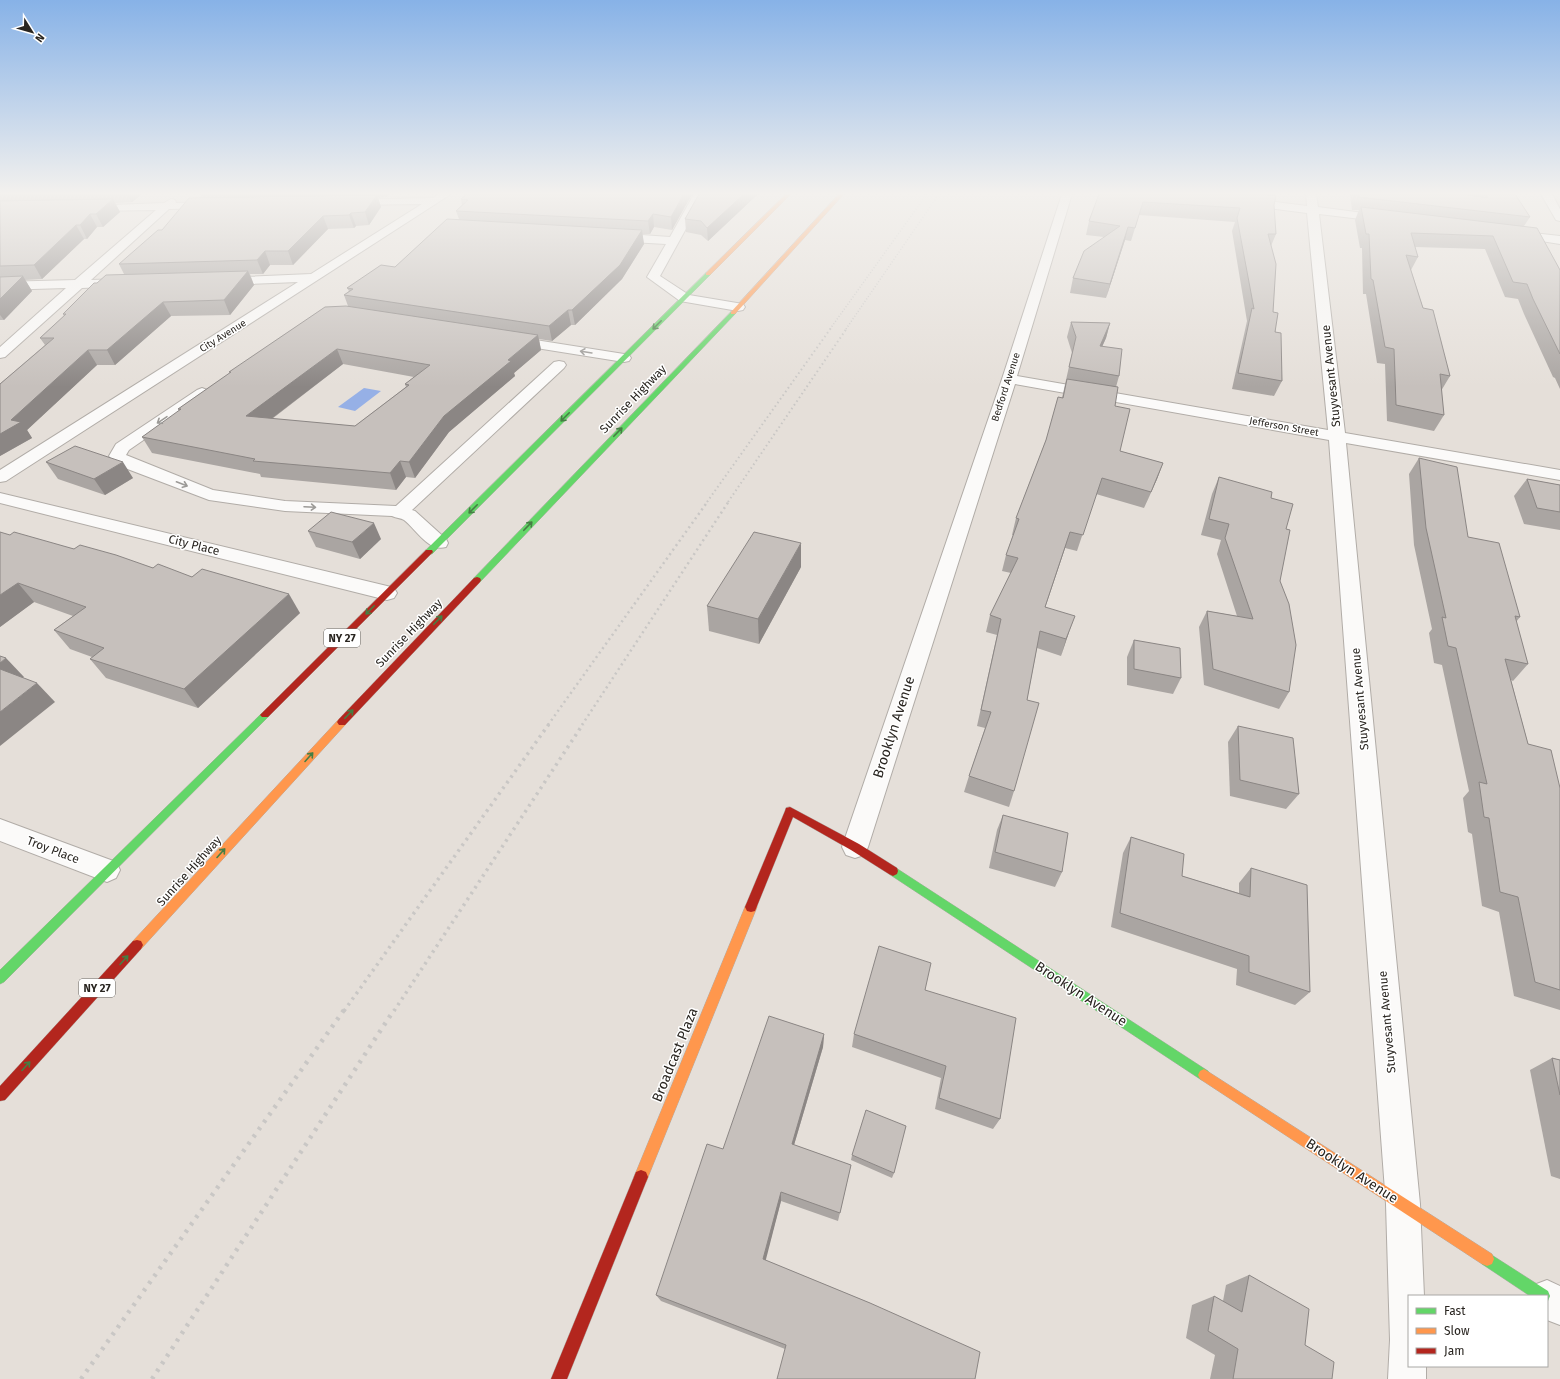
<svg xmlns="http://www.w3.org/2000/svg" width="1560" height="1379" font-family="'Fira Sans',sans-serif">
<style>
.water{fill:#96b0e6}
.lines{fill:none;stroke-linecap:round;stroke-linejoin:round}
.street-casing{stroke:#b1aca7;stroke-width:2}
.fast-casing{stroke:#b1aca7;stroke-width:1}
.slow-casing{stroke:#b1aca7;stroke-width:1}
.jam-casing{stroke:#b1aca7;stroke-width:1}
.street{fill:#fbfaf9;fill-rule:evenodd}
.fast{fill:#63d668;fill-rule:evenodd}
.slow{fill:#ff974d;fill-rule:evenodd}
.jam{fill:#b3261e;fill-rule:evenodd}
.rail-far4{stroke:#c9c7c5;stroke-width:1.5;stroke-dasharray:1 2;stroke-linecap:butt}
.rail-far3{stroke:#c9c7c5;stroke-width:2;stroke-dasharray:1.5 3;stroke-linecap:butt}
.rail-far2{stroke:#c9c7c5;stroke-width:2.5;stroke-dasharray:2 3.5;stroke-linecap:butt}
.rail-far1{stroke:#c9c7c5;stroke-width:3.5;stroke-dasharray:2.5 4.5;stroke-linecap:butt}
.rail{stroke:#c9c7c5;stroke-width:4.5;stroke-dasharray:3 6;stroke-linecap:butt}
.wall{fill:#aaa5a2;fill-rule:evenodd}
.shaded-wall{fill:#8b8684}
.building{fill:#c6c0bc;stroke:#8b8684;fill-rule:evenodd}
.oneway{stroke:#467e44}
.oneway2{stroke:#9c9a97}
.labels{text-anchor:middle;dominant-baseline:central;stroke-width:3;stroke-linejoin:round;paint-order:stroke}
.far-street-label{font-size:10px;fill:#292520;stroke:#fff}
.shield{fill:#fff;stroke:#696663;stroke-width:1}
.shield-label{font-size:11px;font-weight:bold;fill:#292520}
.street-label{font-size:12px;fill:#292520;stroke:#fff}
.near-street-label{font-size:14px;fill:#292520;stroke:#fff}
</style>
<rect width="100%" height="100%" fill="#e5dfd9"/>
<!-- water -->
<path class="water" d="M364,388L381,391L355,411L338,407Z"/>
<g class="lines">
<!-- street casing -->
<g class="street-casing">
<g id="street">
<path d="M438,194H451L6,481L0,482V470L298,282L223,285L219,284L217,281L219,278L311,274L422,204L348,205L344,204L343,202L344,200L433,198Z"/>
<path d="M694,194H705L660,276L689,295L743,304L745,307L743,310L738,311L680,301L647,277L666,244L613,241L609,239L607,237L609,235L613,233L670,237Z"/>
<path d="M1062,194H1072L1017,376L1328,430L1307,213L1184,197L1179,194H1214L1307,206L1306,194H1316L1318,207L1386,216L1392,219L1386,222L1319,214L1345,433L1560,470V480L1346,443L1420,1204L1424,1296H1409V1366H1426V1379H1388L1390,1340L1386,1204L1329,440L1015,384L868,847L864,855L855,858L846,855L842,847L1002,379Z"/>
<path d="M1541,194H1552L1560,209V221L1556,220Z"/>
<path d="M171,199L175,200L176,203L212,202L217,205L212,208L169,209L91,280L123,279L127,280L129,283L127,286L82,288L5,357L0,358V347L66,288L0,290V282L75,280L156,210L89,211L83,208L85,206L164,203Z"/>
<path d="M1514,231L1560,236V244L1510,236L1508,234L1510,232Z"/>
<path d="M510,336L624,354L629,355L631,358L629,361L624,362L505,343L503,340L505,337Z"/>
<path d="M559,361L564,362L566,365L564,368L412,510L415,511L446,539L448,543L446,547C428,552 417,530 404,520C401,518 396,518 392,516L285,511L209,500L117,465L109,456L116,444L197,390L202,388L207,390L210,393L207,396L129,450L126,455L213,490L285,501L396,506L554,362Z"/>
<path d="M0,493L387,586L394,588L397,593L394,598L387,600L0,503Z"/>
<path d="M0,819L116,862L120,870L116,878L107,882L0,841Z"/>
<path d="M1547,1280L1560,1286V1325L1547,1320V1296H1530L1534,1285Z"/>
</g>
</g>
<!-- fast casing -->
<g class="fast-casing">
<g id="fast">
<path d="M706,273L711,274L432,554H426L425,552L426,550Z"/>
<path d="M731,312L736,313L480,582H474L473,580L474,578Z"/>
<path d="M265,711L268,713L270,715L268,717L4,982L0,984V970L262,713Z"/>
<path d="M893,866L1208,1071L1210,1075L1208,1079L1204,1081L1200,1079L889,874L888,871L889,868Z"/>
<path d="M1487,1252L1548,1291L1550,1296L1548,1301L1547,1302V1296H1530L1482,1264L1480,1259L1482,1254Z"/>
</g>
</g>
<!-- slow casing -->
<g class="slow-casing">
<g id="slow">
<path d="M786,194H791L710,275H706V273Z"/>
<path d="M839,194H844L735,314H731V312Z"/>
<path d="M342,718L345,719L347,722L345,725L141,949L137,950L133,949L131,945L133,941L339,719Z"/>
<path d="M751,902L755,903L757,907L646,1182L641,1184L636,1182L634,1177L745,907L747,903Z"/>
<path d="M1204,1069L1492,1254L1494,1259L1492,1264L1487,1266L1482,1264L1200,1079L1198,1075L1200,1071Z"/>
</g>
</g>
<!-- jam casing -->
<g class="jam-casing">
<g id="jam">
<path d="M426,550H432L433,552L268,717H262L260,715L262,713Z"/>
<path d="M477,577L480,578L481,580L480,582L345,725H339L337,722L339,719L474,578Z"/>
<path d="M790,807L859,844L897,868L898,871L897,874L893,876L889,874L851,850L793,817L755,911L751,912L747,911L745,907L785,811L786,808Z"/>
<path d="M137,940L141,941L143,945L141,949L5,1100L0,1101V1086L133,941Z"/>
<path d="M641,1170L646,1172L648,1177L567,1379H551L636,1172Z"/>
</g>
</g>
<!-- street -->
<use href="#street" class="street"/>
<!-- fast -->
<use href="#fast" class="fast"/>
<!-- slow -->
<use href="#slow" class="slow"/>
<!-- jam -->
<use href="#jam" class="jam"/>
<!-- rail-far4 -->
<g class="rail-far4">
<path d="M830,329L927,194"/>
<path d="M846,329L939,194"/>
</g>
<!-- rail-far3 -->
<g class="rail-far3">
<path d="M707,502L831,328"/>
<path d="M728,502L847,328"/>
</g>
<!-- rail-far2 -->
<g class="rail-far2">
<path d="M548,725L708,501"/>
<path d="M582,725L729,501"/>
</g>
<!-- rail-far1 -->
<g class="rail-far1">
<path d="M344,1011L549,724"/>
<path d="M394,1011L583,724"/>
</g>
<!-- rail -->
<g class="rail">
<path d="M81,1379L344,1010"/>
<path d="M152,1379L394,1010"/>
</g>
</g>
<!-- wall -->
<g class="wall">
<path d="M0,194H142L132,202L115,203L120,212L103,227H97L87,239H84L42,279L25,280L32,291L4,320H0Z"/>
<path d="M200,194H389L387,197L378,198L381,207L369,225L356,226L354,228L328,229L293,265H270L263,274H250L254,285L230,315L171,316L115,365H97L27,430L32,438L0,456V384L45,345L40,338L64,316L63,314L97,283L124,274L119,264L202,198Z"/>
<path d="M467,194H692L672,230L654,227L650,234H642L644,244L622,279L575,325H571L552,341L539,339L541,350L514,373L515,376L449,432L415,478L406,477L396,490L261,477L260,474L152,453L142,437L179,411L178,409L230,373L229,372L348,306L344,295L349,291L347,288L395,267L459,219L456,211L462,205L461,199ZM343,364L414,377L405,384L406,387L355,426L272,419Z"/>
<path d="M699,194H758L708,241L701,235L686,232L685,219Z"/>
<path d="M1099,194H1275L1274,205L1276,234L1271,246L1273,312L1282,381L1274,396L1232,389L1247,321L1232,231L1235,222L1139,215L1131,241L1125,240L1106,298L1070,293L1073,278L1104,237L1086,235L1089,221Z"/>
<path d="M1350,194H1462L1472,196L1471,194H1515L1530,217L1524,226L1560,270V389L1555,378L1553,377L1524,314L1518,299L1505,297L1485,249L1415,247L1418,257L1411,270L1423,308L1450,376L1441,391L1444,415L1434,431L1387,421L1385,364L1377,363L1366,294H1363L1362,248H1360L1355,220L1359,210H1352Z"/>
<path d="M1071,322L1110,323L1106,338L1102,347L1119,376L1116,387L1115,406L1120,451L1163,463L1157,479L1144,508L1096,494L1077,551L1065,548L1045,607L1069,632L1061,656L1037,648L1027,700L1014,791L1009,807L964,792L969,776L985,728L977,726L997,635L986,632L990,615L1011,573L1002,571L1006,555L1013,535H1012L1016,518L1046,440L1062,398L1072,353L1067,337Z"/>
<path d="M1419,458L1468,537L1520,617L1516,622L1528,664L1513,681L1511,680L1528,744L1560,788V1010L1514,996L1499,912L1482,906L1472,834L1468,832L1463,798L1469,791L1442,665L1434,663L1429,633L1432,629L1414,545L1409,474Z"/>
<path d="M46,462L133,478L105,495L58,479Z"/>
<path d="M1219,477L1271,498L1286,529L1280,581L1289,692L1279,709L1204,685L1199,627L1207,611L1237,616L1217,554L1221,540L1201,535L1212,494Z"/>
<path d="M1527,479L1560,485V530L1524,524L1514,496Z"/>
<path d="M308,531L381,539L360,559L316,547Z"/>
<path d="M10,535L74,549L192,577L300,613L198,708L106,678L90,659L92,657L70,649L54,630L73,616L34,602L0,627Z"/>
<path d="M801,567L759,644L709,631L707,606Z"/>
<path d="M1134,640L1181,678L1173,694L1127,685V657Z"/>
<path d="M1238,726L1299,794L1286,809L1230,796L1228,742Z"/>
<path d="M1003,815L1062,872L1055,887L989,868L997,830Z"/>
<path d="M1131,837L1182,876L1239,893V883L1251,868L1310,992L1295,1005L1236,985L1237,969L1111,927L1123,853Z"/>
<path d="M925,990L1000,1119L993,1129L935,1109L941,1078L852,1047L854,1034Z"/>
<path d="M824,1034L823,1047L794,1145L851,1165L838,1221L781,1201L765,1260L870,1303L785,1349L661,1301L656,1295L723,1149Z"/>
<path d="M1552,1058L1560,1060V1179L1551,1176L1530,1070Z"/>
<path d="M852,1155L894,1173L892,1178L851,1160Z"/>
<path d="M1249,1275L1305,1345L1332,1379H1210L1215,1355L1186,1338L1192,1305L1214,1296L1223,1301L1226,1285Z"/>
</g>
<!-- shaded-wall -->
<g class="shaded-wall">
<path d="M127,194H142L132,202Z"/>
<path d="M684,194H692L672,230L671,217Z"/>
<path d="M744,194H758L708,241L707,228Z"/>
<path d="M377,195L381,207L369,225L365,212Z"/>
<path d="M113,199L120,212L103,227L96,214Z"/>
<path d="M351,213L356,226L354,228L349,215Z"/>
<path d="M90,214L97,227L87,239L80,225Z"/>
<path d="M653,214L654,227L650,234L648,221Z"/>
<path d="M323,216L328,229L293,265L288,251Z"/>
<path d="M76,225L84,239L42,279L34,265Z"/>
<path d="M1128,227L1125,240L1106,298L1110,284Z"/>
<path d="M642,230L644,244L622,279L575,325L572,310Z"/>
<path d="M265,251L270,265L263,274L257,260Z"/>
<path d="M248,271L254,285L230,315L224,300Z"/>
<path d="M23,276L32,291L4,320L0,315V299Z"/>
<path d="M163,302L171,316L115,365L107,350Z"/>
<path d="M568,310L571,325L552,341L549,326Z"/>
<path d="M1110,323L1106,338L1095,362L1100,346Z"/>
<path d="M538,335L541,350L514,373L515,376L449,432L415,478L409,462L444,416L508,360Z"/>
<path d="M337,349L343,364L254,432L246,416Z"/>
<path d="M88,350L97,365L27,430L32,438L0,456V434L11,420Z"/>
<path d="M400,461L406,477L396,490L390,473Z"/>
<path d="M123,462L133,478L105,495L94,479Z"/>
<path d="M1163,463L1157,479L1144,508L1151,492Z"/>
<path d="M374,523L381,539L360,559L352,542Z"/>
<path d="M1070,532L1065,548L1040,623L1045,607Z"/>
<path d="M801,543V567L759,644L758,619Z"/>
<path d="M18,583L34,602L0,627V595Z"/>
<path d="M289,594L300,613L198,708L184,689Z"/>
<path d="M1075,616L1069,632L1061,656L1066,639Z"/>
<path d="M6,658L24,677L13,686L0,673V663Z"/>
<path d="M37,683L55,702L0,746V712Z"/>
<path d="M824,1034L823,1047L791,1155L792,1144Z"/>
<path d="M781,1192V1201L764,1267L763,1259Z"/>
</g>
<!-- building -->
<g class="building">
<path d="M467,194H684L671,217L653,214L648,221L456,211L468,200L461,199Z"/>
<path d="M699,194H744L707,228L701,221L685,219Z"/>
<path d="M1099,194H1263L1276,196L1274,205L1276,234H1268L1276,264L1273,312L1278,313L1275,332L1281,333L1282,381L1238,373L1252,308L1254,309L1237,218L1240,208L1143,202L1135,228L1128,227L1110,284L1073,278L1084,251L1120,226L1089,221Z"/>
<path d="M1358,194H1462L1488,198L1486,194H1515L1530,217L1358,197Z"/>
<path d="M377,195L365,212L351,213L349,215L323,216L288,251H265L257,260L119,264L158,230H162L189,198Z"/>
<path d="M113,199L96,214H90L80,225H76L34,265L0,266V201Z"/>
<path d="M1361,207L1537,228L1560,270V354L1533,299L1527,284L1513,282L1493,236L1411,233L1418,257L1406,255L1423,308L1433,310L1450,376L1440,374L1444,415L1396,405L1394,349L1385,347L1373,280L1371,279L1369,234H1366Z"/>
<path d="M447,219L642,230L620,265L572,310H568L549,326L344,295L353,289L347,288L381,265L395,267Z"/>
<path d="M248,271L224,300L163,302L107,350H88L11,420L21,422L0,434V384L54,338H40L66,314H63L94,283H97L106,275Z"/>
<path d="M23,276L0,299V277Z"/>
<path d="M346,306L538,335L508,360L511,361L444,416L409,462L400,461L390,473L253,461L255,459L142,437L181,409H178L231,372H229L325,307ZM337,349L430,365L405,384L409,385L355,426L246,416Z"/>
<path d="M1071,322L1110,323L1100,346L1122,349L1119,376L1069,367L1076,337Z"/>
<path d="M1067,379L1118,387L1115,406L1130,409L1120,451L1163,463L1151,492L1102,478L1083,535L1070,532L1045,607L1075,616L1066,639L1040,631L1027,700L1039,703L1014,791L969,776L991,712L981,710L1001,619L990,615L1018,558L1006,555L1019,519L1016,518L1046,440L1058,397L1063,398Z"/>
<path d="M75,446L123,462L94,479L46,462Z"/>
<path d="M1419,458L1457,467L1468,537L1499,543L1520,617L1515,616L1528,664L1505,659L1528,744L1551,750L1560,788V990L1535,982L1518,897L1500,892L1489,818L1484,817L1479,782L1487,784L1456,648L1448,646L1442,617L1446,618L1426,528Z"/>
<path d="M1219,477L1272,492L1271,498L1293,504L1286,529L1290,530L1280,581L1289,604L1296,645L1289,692L1213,669L1207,611L1253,619L1225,538L1229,524L1209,519Z"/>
<path d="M1527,479L1560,485V512L1537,508Z"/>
<path d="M331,512L374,523L352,542L308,531Z"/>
<path d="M0,532L10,535L14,532L74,549L80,545L116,555L153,568L158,564L192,577L202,569L289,594L184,689L90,659L104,648L54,630L86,607L18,583L0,595Z"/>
<path d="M754,532L801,543L758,619L707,606Z"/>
<path d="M1134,640L1180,648L1181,678L1134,669Z"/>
<path d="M0,656L6,658L0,663Z"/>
<path d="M0,669L37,683L0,712Z"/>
<path d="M1238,726L1293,738L1299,794L1240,780Z"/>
<path d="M1003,815L1068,833L1062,872L995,852Z"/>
<path d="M1131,837L1184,854L1182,876L1250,897L1251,868L1307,885L1310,992L1249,972V956L1120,913Z"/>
<path d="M879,946L931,963L925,990L1016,1018L1000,1119L939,1098L946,1066L854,1034Z"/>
<path d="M769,1016L824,1034L792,1144L851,1165L840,1213L781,1192L763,1259L870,1303L980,1352L975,1379H777L786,1345L656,1295L707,1144L723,1149Z"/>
<path d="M1552,1058L1560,1060V1095Z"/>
<path d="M866,1110L906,1126L894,1173L852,1155Z"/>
<path d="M1249,1275L1309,1309L1305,1345L1334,1362L1332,1379H1233L1238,1349L1208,1331L1214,1296L1242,1312Z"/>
</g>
<!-- one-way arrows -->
<defs><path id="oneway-shaft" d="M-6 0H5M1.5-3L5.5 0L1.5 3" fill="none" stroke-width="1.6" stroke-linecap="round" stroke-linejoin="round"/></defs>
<g class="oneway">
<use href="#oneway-shaft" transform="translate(657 325) rotate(135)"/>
<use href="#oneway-shaft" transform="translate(565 417) rotate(135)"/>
<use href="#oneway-shaft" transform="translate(618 432) rotate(-46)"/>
<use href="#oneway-shaft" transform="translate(473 509) rotate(135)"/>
<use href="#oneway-shaft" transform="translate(528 526) rotate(-46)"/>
<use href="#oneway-shaft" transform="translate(370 610) rotate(135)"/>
<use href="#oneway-shaft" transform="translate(438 620) rotate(-46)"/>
<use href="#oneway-shaft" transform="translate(349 714) rotate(-46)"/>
<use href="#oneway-shaft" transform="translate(309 757) rotate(-48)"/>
<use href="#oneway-shaft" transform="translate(221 853) rotate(-48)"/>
<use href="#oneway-shaft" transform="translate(124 960) rotate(-48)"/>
<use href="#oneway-shaft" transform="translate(26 1066) rotate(-48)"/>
</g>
<g class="oneway2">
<use href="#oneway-shaft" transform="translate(586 352) rotate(-171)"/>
<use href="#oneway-shaft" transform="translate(162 420) rotate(146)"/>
<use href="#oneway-shaft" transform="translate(182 484) rotate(21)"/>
<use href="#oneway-shaft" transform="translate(310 507) rotate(3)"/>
</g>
<!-- sky -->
<linearGradient id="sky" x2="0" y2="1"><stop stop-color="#87b2e7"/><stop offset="0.5" stop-color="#f3f1ee"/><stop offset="1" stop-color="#f3f1ee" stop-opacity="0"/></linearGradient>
<rect width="1560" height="387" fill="url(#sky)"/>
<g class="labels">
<!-- far-street labels -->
<g class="far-street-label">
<text transform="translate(223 336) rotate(-32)">City Avenue</text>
<text transform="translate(1006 387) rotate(-72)">Bedford Avenue</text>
<text transform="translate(1284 427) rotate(10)">Jefferson Street</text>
</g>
<!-- shield labels -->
<g class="shield">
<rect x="324" y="629" width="36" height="18" rx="3"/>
<rect x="79" y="979" width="36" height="18" rx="3"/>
</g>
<g class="shield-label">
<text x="342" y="638">NY 27</text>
<text x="97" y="988">NY 27</text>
</g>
<!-- street labels -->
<g class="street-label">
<text transform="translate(1331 376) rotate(-96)">Stuyvesant Avenue</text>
<text transform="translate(633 399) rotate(-46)">Sunrise Highway</text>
<text transform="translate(194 545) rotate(14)">City Place</text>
<text transform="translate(409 633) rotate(-46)">Sunrise Highway</text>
<text transform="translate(1360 699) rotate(-95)">Stuyvesant Avenue</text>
<text transform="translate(53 850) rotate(21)">Troy Place</text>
<text transform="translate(189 871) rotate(-48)">Sunrise Highway</text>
<text transform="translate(1387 1022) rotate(-95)">Stuyvesant Avenue</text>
</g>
<!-- near-street labels -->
<g class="near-street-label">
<text transform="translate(894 727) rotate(-72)">Brooklyn Avenue</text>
<text transform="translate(1081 994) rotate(33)">Brooklyn Avenue</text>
<text transform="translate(675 1055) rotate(-68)">Broadcast Plaza</text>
<text transform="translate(1352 1171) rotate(33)">Brooklyn Avenue</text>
</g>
</g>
<!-- legend -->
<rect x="1408" y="1295" width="140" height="72" fill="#ffffff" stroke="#a9a8a6"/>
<rect x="1416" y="1308" width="20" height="6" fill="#63d668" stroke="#a9a8a6"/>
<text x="1444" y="1315" font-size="12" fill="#292520">Fast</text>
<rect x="1416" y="1328" width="20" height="6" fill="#ff974d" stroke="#a9a8a6"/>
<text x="1444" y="1335" font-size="12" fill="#292520">Slow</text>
<rect x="1416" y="1348" width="20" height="6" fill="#b3261e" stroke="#a9a8a6"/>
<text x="1444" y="1355" font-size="12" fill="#292520">Jam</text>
<!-- north arrow -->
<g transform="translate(32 32) rotate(127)" stroke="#ffffff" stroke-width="3" paint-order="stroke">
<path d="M0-3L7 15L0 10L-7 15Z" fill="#292520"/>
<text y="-6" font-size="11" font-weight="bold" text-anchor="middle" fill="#292520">N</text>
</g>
</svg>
